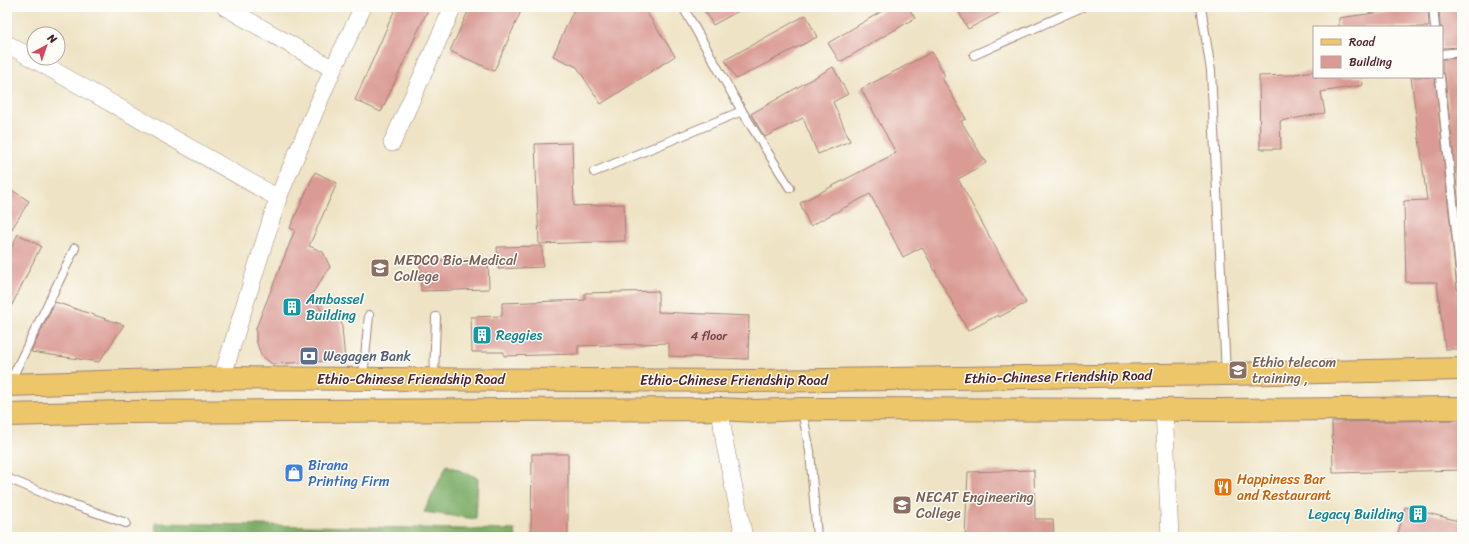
<svg xmlns="http://www.w3.org/2000/svg" width="1469" height="544" font-family="Sriracha,sans-serif">
<style>
.forest{fill:#7dad68;stroke:#64664a}
.building{fill:#da9b94}
.lines{fill:none;stroke-linecap:round;stroke-linejoin:round}
.service-casing{stroke:#9c8178;stroke-width:10}
.minor-casing{stroke:#9c8178;stroke-width:18}
.primary-casing{stroke:#9c8178;stroke-width:24}
.service{stroke:#fff;stroke-width:8}
.minor{stroke:#fff;stroke-width:17}
.primary{stroke:#ecc669;stroke-width:22}
.labels{text-anchor:middle;dominant-baseline:central;stroke-width:3;stroke-linejoin:round;paint-order:stroke}
.number-label{font-size:12px;fill:#6e3e45}
.education-label{font-size:14px;fill:#785e54;stroke:#fdfcf7;text-anchor:start}
.culture-label{font-size:14px;fill:#0d838f;stroke:#fdfcf7;text-anchor:start}
.service-label{font-size:14px;fill:#4e5e75;stroke:#fdfcf7;text-anchor:start}
.street-label{font-size:14px;fill:#4a1f2b;stroke:#fdfcf7}
.shop-label{font-size:14px;fill:#366cbe;stroke:#fdfcf7;text-anchor:start}
.food-label{font-size:14px;fill:#c56008;stroke:#fdfcf7;text-anchor:start}
</style>
<rect width="100%" height="100%" fill="#fdfcf7"/>
<filter id="ink" filterUnits="userSpaceOnUse"><feTurbulence type="fractalNoise" baseFrequency=".025" numOctaves="2"/><feDisplacementMap in="SourceGraphic" scale="8" xChannelSelector="R" yChannelSelector="G"/><feConvolveMatrix kernelMatrix="1 2 1 2 8 2 1 2 1" color-interpolation-filters="sRGB"/></filter>
<filter id="wash" filterUnits="userSpaceOnUse"><feTurbulence type="fractalNoise" baseFrequency=".012" numOctaves="4" result="noise"/><feDisplacementMap in="SourceGraphic" scale="16" xChannelSelector="R" yChannelSelector="G"/><feGaussianBlur stdDeviation="0.9" result="paint"/><feColorMatrix in="noise" values="0 0 0 0 0 0 0 0 0 0 0 0 0 0 0 0 0 1.4 0 .05"/><feComposite in="paint" operator="in"/></filter>
<g filter="url(#wash)">
<rect width="100%" height="100%" fill="#eee3c4"/>
<!-- forest -->
<g class="forest">
<path d="M447,465L478,478L476,519L424,512Z"/>
<path d="M155,523L515,530L516,537H157Z"/>
</g>
<g id="blocks">
<!-- building -->
<g class="building">
<path d="M396,7H429L381,112L355,100Z"/>
<path d="M470,7H523L494,71L450,51Z"/>
<path d="M575,7H643L675,56L601,104L577,67L553,56Z"/>
<path d="M703,7H746L713,25Z"/>
<path d="M889,7H908L915,18L840,62L828,43Z"/>
<path d="M956,7H1010L968,29Z"/>
<path d="M1403,7H1428L1429,27H1339V18L1403,9Z"/>
<path d="M1439,7H1462V47L1442,48V27H1440Z"/>
<path d="M806,15L817,37L736,79L725,60Z"/>
<path d="M932,52L945,76L942,78L966,119L961,121L986,163L958,179L1026,303L999,317L998,315L968,331L922,247L903,257L870,194L810,226L800,203L896,153L861,89Z"/>
<path d="M1462,58V235L1445,76L1442,72V59Z"/>
<path d="M833,67L848,94L833,102L850,141L818,154L803,118L765,137L751,114Z"/>
<path d="M1314,71V77H1362L1363,85L1321,92L1325,113L1280,121L1281,149H1260L1259,76L1289,75Z"/>
<path d="M1411,77H1435L1457,289L1458,292L1462,293V349H1445L1437,282H1406L1404,201L1427,200Z"/>
<path d="M572,143L574,206L624,204L625,241L539,244L535,144Z"/>
<path d="M315,172L337,183L309,246L323,252L330,267L311,295L326,317H341L345,360L272,364L261,355L256,340V328L295,230L290,228Z"/>
<path d="M7,187L29,201L7,237Z"/>
<path d="M18,234L41,246L7,315V257Z"/>
<path d="M542,246L543,267L498,269L497,247Z"/>
<path d="M488,259L489,289L421,291L420,261Z"/>
<path d="M658,291V312L749,316L748,359L669,356V343L578,346V354L504,356V352H472L471,317L502,316V303L585,300V293Z"/>
<path d="M55,302L124,325L99,362L31,352Z"/>
<path d="M1462,420V470L1333,473L1332,422Z"/>
<path d="M532,454H568V537H531Z"/>
<path d="M1034,470L1035,519H1053L1054,537H965L968,472Z"/>
<path d="M1405,507L1462,522V537H1397Z"/>
</g>
</g>
</g>
<g filter="url(#ink)">
<use href="#blocks" fill-opacity="0" stroke="#9c8178" stroke-width="1"/>
<g class="lines">
<!-- service casing -->
<g class="service-casing">
<g id="service">
<path d="M683,7L742,111L790,188"/>
<path d="M1201,7L1211,71L1226,373"/>
<path d="M1433,7L1435,27"/>
<path d="M1442,54L1462,52"/>
<path d="M974,55L1082,7"/>
<path d="M1440,77L1462,288"/>
<path d="M594,172L742,111"/>
<path d="M363,378L369,315"/>
<path d="M434,378L436,317"/>
<path d="M9,384L75,248"/>
<path d="M802,411L810,451L817,537"/>
<path d="M7,478L60,500L126,523"/>
</g>
</g>
<!-- minor casing -->
<g class="minor-casing">
<g id="minor">
<path d="M7,44L278,198"/>
<path d="M333,69L363,7"/>
<path d="M392,143L453,7"/>
<path d="M222,378L278,198L333,69L225,7"/>
<path d="M720,409L725,445L744,537"/>
<path d="M1164,409L1170,537"/>
</g>
</g>
<!-- primary casing -->
<g class="primary-casing">
<g id="primary">
<path d="M7,385L222,378L753,381L1227,374L1462,369"/>
<path d="M7,415L124,412L720,409L755,411L801,409L1220,410L1462,408"/>
</g>
</g>
<!-- service -->
<use href="#service" class="service"/>
<!-- minor -->
<use href="#minor" class="minor"/>
<!-- primary -->
<use href="#primary" class="primary"/>
</g>
</g>
<!-- icons -->
<defs>
<g id="university-square" transform="scale(1)"><rect x="-9" y="-9" width="18" height="18" rx="4" fill="#8d6e63" stroke="#fdfcf7"/><path d="M0-5L7-2L0 1L-7-2ZM-4 1L0 2.5L4 1V4Q0 6-4 4Z" fill="#fff"/></g>
<g id="building-square" transform="scale(1)"><rect x="-9" y="-9" width="18" height="18" rx="4" fill="#0f9aa8" stroke="#fdfcf7"/><path d="M-4-6H4V6H1V3H-1V6H-4ZM-2.5-4.3h1.7v1.8h-1.7ZM.8-4.3h1.7v1.8H.8ZM-2.5-1h1.7V.8h-1.7ZM.8-1h1.7V.8H.8Z" fill="#fff"/></g>
<g id="bank-square" transform="scale(1)"><rect x="-9" y="-9" width="18" height="18" rx="4" fill="#5c6f8a" stroke="#fdfcf7"/><path d="M-6-4H6V4H-6ZM0-2.3a2.3 2.3 0 1 0 0 4.6a2.3 2.3 0 1 0 0-4.6Z" fill="#fff"/></g>
<g id="shop-square" transform="scale(1)"><rect x="-9" y="-9" width="18" height="18" rx="4" fill="#3f7fe0" stroke="#fdfcf7"/><path d="M-5-2.5h2.3a2.7 3.5 0 0 1 5.4 0H5L5.5 6h-11ZM-1.5-2.5h3a1.5 2.3 0 0 0-3 0Z" fill="#fff"/></g>
<g id="restaurant-square" transform="scale(1)"><rect x="-9" y="-9" width="18" height="18" rx="4" fill="#e8710a" stroke="#fdfcf7"/><path d="M-5-6h1v4h1v-4h1v4h1v-4h1v5L-1.5 .5V6h-2V.5L-5-1ZM5-6V6H3V1.5H1.5Q1.5-4 5-6Z" fill="#fff"/></g>
</defs>
<g fill-rule="evenodd">
<use href="#university-square" x="380" y="268"/>
<use href="#building-square" x="292" y="307"/>
<use href="#building-square" x="482" y="335"/>
<use href="#bank-square" x="309" y="356"/>
<use href="#university-square" x="1238" y="370"/>
<use href="#shop-square" x="294" y="473"/>
<use href="#restaurant-square" x="1223" y="487"/>
<use href="#university-square" x="902" y="505"/>
<use href="#building-square" x="1418" y="514"/>
</g>
<g class="labels">
<!-- number labels -->
<g class="number-label">
<text x="709" y="336">4 floor</text>
</g>
<!-- education labels -->
<g class="education-label">
<text x="394" y="260">MEDCO Bio-Medical<tspan x="394" dy="16">College</tspan></text>
<text x="1252" y="362">Ethio telecom<tspan x="1252" dy="16">training ,</tspan></text>
<text x="916" y="497">NECAT Engineering<tspan x="916" dy="16">College</tspan></text>
</g>
<!-- culture labels -->
<g class="culture-label">
<text x="306" y="299">Ambassel<tspan x="306" dy="16">Building</tspan></text>
<text x="496" y="335">Reggies</text>
<text x="1404" y="514" text-anchor="end">Legacy Building</text>
</g>
<!-- service labels -->
<g class="service-label">
<text x="323" y="356">Wegagen Bank</text>
</g>
<!-- street labels -->
<g class="street-label">
<text transform="translate(1058 377) rotate(-1)">Ethio-Chinese Friendship Road</text>
<text x="411" y="379">Ethio-Chinese Friendship Road</text>
<text x="734" y="380">Ethio-Chinese Friendship Road</text>
</g>
<!-- shop labels -->
<g class="shop-label">
<text x="308" y="465">Birana<tspan x="308" dy="16">Printing Firm</tspan></text>
</g>
<!-- food labels -->
<g class="food-label">
<text x="1237" y="479">Happiness Bar<tspan x="1237" dy="16">and Restaurant</tspan></text>
</g>
</g>
<!-- margin -->
<rect width="1469" height="544" fill="none" stroke="#fdfcf7" stroke-width="24"/>
<!-- legend -->
<rect x="1313" y="26" width="130" height="52" fill="#fdfcf7" stroke="#b5a4a5"/>
<rect x="1321" y="39" width="20" height="6" fill="#ecc669" stroke="#b5a4a5"/>
<text x="1349" y="46" font-size="12" fill="#4a1f2b">Road</text>
<rect x="1321" y="56" width="20" height="12" fill="#da9b94" stroke="#b5a4a5"/>
<text x="1349" y="66" font-size="12" fill="#4a1f2b">Building</text>
<!-- north arrow -->
<g transform="translate(46 46) rotate(40)"><circle r="19" fill="#fdfcf7" stroke="#b5a4a5"/>
<path d="M0-3L7 15L0 10L-7 15Z" fill="#d1495b"/>
<text y="-6" font-size="11" font-weight="bold" text-anchor="middle" fill="#4a1f2b">N</text>
</g>
</svg>
